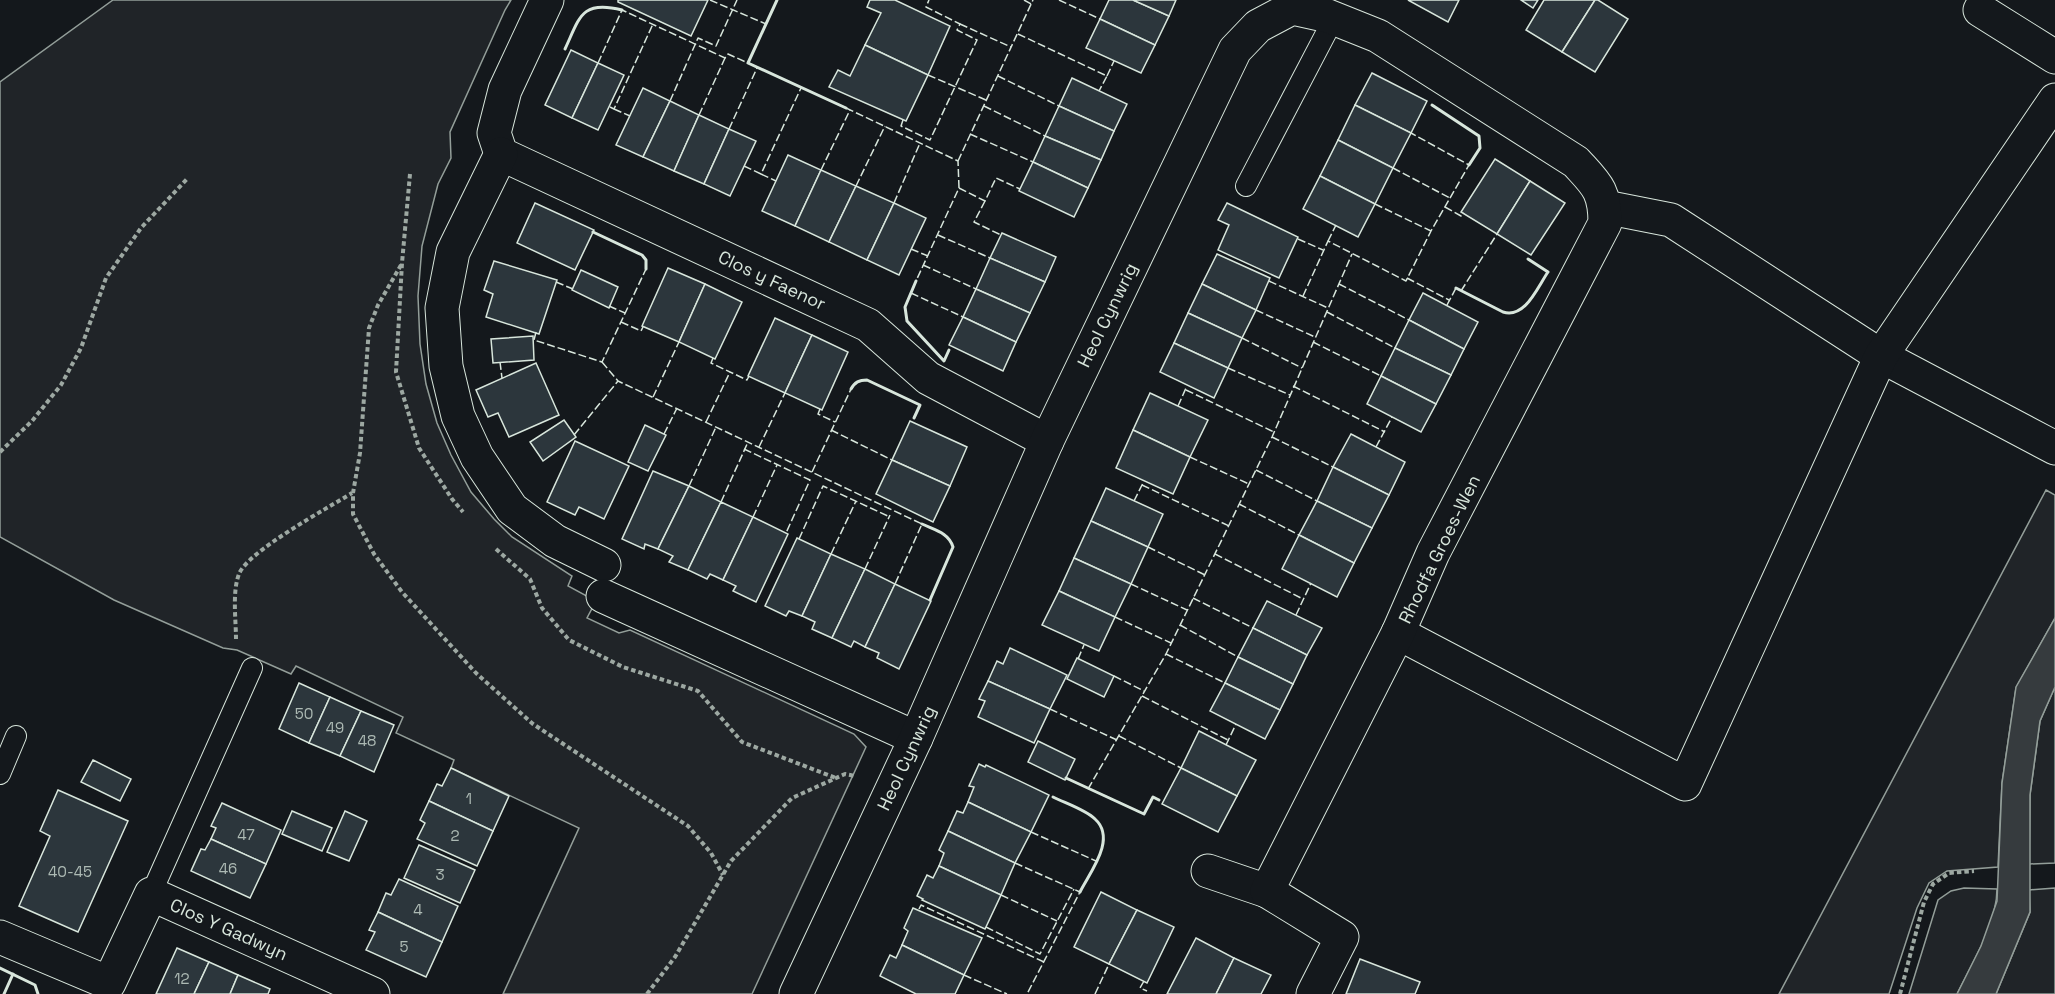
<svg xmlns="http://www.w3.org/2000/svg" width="2055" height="994" font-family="'Space Grotesk',sans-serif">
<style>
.green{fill:#202428;stroke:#939e99;stroke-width:1.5}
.water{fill:#363b3e;stroke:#939e99;stroke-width:1.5}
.building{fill:#2c363c;stroke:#d8e6dc;stroke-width:1.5}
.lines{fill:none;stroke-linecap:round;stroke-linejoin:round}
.service-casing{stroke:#d8e6dc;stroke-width:22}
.minor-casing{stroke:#d8e6dc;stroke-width:35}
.path{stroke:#9da8a2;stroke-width:4;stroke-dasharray:4.5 3;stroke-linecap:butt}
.service{stroke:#14181c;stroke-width:20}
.minor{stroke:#14181c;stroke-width:33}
.fence{stroke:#d8e6dc;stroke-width:1.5;stroke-dasharray:8 3;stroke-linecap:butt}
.wall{stroke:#d8e6dc;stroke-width:3}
.labels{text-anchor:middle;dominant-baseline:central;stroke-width:4.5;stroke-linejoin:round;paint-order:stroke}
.number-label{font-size:15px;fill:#adbab4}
.street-label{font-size:18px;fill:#d8e6dc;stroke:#14181c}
</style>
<rect width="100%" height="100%" fill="#14181c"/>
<!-- green -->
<g class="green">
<path d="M113,0H511L505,10L450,132L451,158L438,184L422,246L418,296L420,344L426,384L437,423L451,455L471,492L494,519L512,537L572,576L568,586L596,601L587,618L619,633L630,630L854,734L866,747L752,994H503L579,828L451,768L454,760L396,733L403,717L296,666L291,674L237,650L223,648L114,600L0,537V82Z"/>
<path d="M2046,490L2055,495V618L2016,688L2002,783L1998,867L1947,871L1929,883L1917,908L1889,994H1779Z"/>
<path d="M2055,687V863L2029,864L2030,795L2040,721Z"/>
<path d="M1964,888L1997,889C1997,923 1972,964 1957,994H1909L1938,900L1951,891Z"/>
<path d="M2055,888V994H1996L2030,912L2029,890Z"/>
</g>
<!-- water -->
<path class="water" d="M2055,618V687L2040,721L2030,795V912L1996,994H1957L1981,946L1997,901L2002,783L2016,687Z"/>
<!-- building -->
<g class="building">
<path d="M618,0H708L691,36L618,2Z"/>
<path d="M870,0H895L950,26L928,75L865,45L881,13L867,7Z"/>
<path d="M1109,0H1133L1169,16L1155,45L1100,19Z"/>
<path d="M1133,0H1176L1169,16Z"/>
<path d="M1408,0H1459L1448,22Z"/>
<path d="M1521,0H1538L1533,8Z"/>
<path d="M1544,0H1595L1562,52L1526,30Z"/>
<path d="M1595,0H1598L1628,19L1595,72L1562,52Z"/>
<path d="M1100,19L1155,45L1141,73L1086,48Z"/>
<path d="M865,45L928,75L906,121L829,87L838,70L850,76Z"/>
<path d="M571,50L598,63L572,118L545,105Z"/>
<path d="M598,63L624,75L598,130L572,118Z"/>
<path d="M1372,73L1427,101L1411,133L1355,105Z"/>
<path d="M1072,78L1127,104L1114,131L1059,106Z"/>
<path d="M643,88L670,101L643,157L616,145Z"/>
<path d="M670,101L699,115L674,171L643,157Z"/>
<path d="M1355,105L1411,133L1393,168L1338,140Z"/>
<path d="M1059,106L1114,131L1101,160L1045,136Z"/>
<path d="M699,115L729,129L704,184L674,171Z"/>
<path d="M729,129L756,141L730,196L704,184Z"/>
<path d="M1045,136L1101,160L1088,188L1033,162Z"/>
<path d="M1338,140L1393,168L1375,204L1320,176Z"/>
<path d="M788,155L821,170L795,226L762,211Z"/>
<path d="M1495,159L1530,181L1497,234L1461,212Z"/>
<path d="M1033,162L1088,188L1074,217L1019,191Z"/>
<path d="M821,170L856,186L829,242L795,226Z"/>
<path d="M1320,176L1375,204L1358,237L1303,209Z"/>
<path d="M1530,181L1565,203L1531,255L1497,234Z"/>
<path d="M856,186L894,203L867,260L829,242Z"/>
<path d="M535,203L594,230L575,270L517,243Z"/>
<path d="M894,203L926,218L899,275L867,260Z"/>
<path d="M1227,203L1298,237L1279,278L1218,250L1229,225L1218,220Z"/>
<path d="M1002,233L1056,257L1045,282L990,258Z"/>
<path d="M1217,254L1270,278L1256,310L1202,284Z"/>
<path d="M990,258L1045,282L1030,313L976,289Z"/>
<path d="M494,261L557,280L539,334L486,317L493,294L484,290Z"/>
<path d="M668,268L705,284L679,342L642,326Z"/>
<path d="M581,270L618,287L609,308L572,290Z"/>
<path d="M705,284L742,302L715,359L679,342Z"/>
<path d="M1202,284L1256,310L1242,338L1188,313Z"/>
<path d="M976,289L1030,313L1016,342L963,317Z"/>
<path d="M1423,293L1478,322L1464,349L1409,320Z"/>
<path d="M1188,313L1242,338L1228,368L1174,343Z"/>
<path d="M963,317L1016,342L1003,371L949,345Z"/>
<path d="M775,318L812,335L785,393L748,376Z"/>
<path d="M1409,320L1464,349L1451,375L1395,348Z"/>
<path d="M812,335L848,352L822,410L785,393Z"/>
<path d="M533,336L534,360L493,363L491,339Z"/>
<path d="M1174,343L1228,368L1214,398L1160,372Z"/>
<path d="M1395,348L1451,375L1436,404L1381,376Z"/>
<path d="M536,363L559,415L509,437L498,413L488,417L476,390Z"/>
<path d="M1381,376L1436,404L1421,432L1367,404Z"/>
<path d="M1150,393L1208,420L1190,457L1133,430Z"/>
<path d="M564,420L576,437L543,461L530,442Z"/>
<path d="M910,421L967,447L950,486L892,460Z"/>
<path d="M645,425L666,435L648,471L628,462Z"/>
<path d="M1133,430L1190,457L1173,494L1116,468Z"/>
<path d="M1351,434L1405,462L1389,495L1333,467Z"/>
<path d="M575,441L629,466L604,519L579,507L575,515L547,502Z"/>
<path d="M892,460L950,486L933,522L876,494Z"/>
<path d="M1333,467L1389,495L1372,528L1317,501Z"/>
<path d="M653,471L689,486L658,549L645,544L644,549L622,539Z"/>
<path d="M689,486L721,502L688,570L669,562L673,556L658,549Z"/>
<path d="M1106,488L1163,514L1148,547L1091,521Z"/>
<path d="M1317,501L1372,528L1354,563L1299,535Z"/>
<path d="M721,502L753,517L723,580L710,574L707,579L688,570Z"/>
<path d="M753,517L788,534L756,602L733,591L736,586L723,580Z"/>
<path d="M1091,521L1148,547L1131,584L1074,558Z"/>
<path d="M1299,535L1354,563L1337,597L1282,569Z"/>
<path d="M797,538L831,554L802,616L789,611L786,616L765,606Z"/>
<path d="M831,554L865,569L832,638L812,629L815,622L802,616Z"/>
<path d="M1074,558L1131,584L1115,617L1059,591Z"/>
<path d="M865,569L895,584L865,647L854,641L851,647L832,638Z"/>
<path d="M895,584L931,601L899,669L877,658L879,653L865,647Z"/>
<path d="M1059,591L1115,617L1099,651L1042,625Z"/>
<path d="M1267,601L1322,628L1307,655L1253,628Z"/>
<path d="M1253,628L1307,655L1293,684L1238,657Z"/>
<path d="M1010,648L1067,675L1050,709L988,681L997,661L1003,664Z"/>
<path d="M1238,657L1293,684L1280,710L1225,683Z"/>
<path d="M1077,658L1114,676L1104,697L1067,679Z"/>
<path d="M988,681L1050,709L1034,743L978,717L985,701L979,699Z"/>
<path d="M299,683L330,697L309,743L279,729Z"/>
<path d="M1225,683L1280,710L1265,739L1210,711Z"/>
<path d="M330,697L361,711L340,756L309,743Z"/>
<path d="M361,711L394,725L374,772L340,756Z"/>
<path d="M1199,731L1256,760L1237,796L1181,768Z"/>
<path d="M1038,741L1075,759L1065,780L1028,762Z"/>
<path d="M93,760L131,779L120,801L81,782Z"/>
<path d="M979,764L985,767L986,765L1049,795L1031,832L968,802L974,787L969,786Z"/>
<path d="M451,768L509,796L493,831L429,801L437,784L442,786Z"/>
<path d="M1181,768L1237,796L1218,832L1162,804Z"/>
<path d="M58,790L128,821L78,932L19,906L50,836L40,831Z"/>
<path d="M429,801L493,831L477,866L417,839L425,823L420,820Z"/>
<path d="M968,802L1031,832L1015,863L948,831L957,811L963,813Z"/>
<path d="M222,803L281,830L266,864L211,839L216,828L211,826Z"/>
<path d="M292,811L332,828L322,851L282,834Z"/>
<path d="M345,811L367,821L349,861L327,852Z"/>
<path d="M948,831L1015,863L1001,895L939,866L944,853L939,850Z"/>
<path d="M211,839L266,864L250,898L191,871L201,849L205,850Z"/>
<path d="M419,845L475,870L460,903L404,878Z"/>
<path d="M939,866L1001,895L985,929L922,900L923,899L917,896L927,875L933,878Z"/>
<path d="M399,879L458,906L442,942L378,912L386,893L391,895Z"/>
<path d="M1101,892L1137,910L1109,964L1074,947Z"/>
<path d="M913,908L982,938L964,975L902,945L908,931L904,928Z"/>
<path d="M1137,910L1174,927L1147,983L1109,964Z"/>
<path d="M378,912L442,942L426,977L366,950L375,932L369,930Z"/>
<path d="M1196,938L1234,958L1216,994H1167Z"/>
<path d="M902,945L964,975L955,994H916L880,976L890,955L896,958Z"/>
<path d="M177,948L209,962L194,994H156Z"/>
<path d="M1234,958L1271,975L1261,994H1216Z"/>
<path d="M1360,959L1420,982L1415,994H1346Z"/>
<path d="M209,962L238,975L230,994H194Z"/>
<path d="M238,975L270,989L268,994H230Z"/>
</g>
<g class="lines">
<!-- service casing -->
<g class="service-casing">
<g id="service">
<path d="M1246,186L1334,18"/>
<path d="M0,774L16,736"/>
<path d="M151,894L252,668"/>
</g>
</g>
<!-- minor casing -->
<g class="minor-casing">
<g id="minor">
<path d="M547,0L505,90L494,133L501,154L868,325L928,378L1047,441"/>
<path d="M1980,10L2055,57"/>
<path d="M501,154L453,252L442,308L446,366L458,416L477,457L512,509L555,541L604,565"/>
<path d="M1605,207L1671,220L1881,356L2055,448"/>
<path d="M603,596L916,738"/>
<path d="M1398,633L1685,784L1881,356L2055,100"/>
<path d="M1208,871L1267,891"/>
<path d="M0,937L109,983L151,894L373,994"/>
<path d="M796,994L916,738L1047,441L1235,50L1258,26L1292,8L1328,16L1378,36L1576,162C1596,184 1605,190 1605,223L1433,553L1398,633L1267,891L1342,937L1313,994"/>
</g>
</g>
<!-- path -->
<g class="path">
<path d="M410,174L402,263L396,372L419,448L452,499L463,512"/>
<path d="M401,265L378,305L369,328L360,453L353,493V514L374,554L402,592L476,673L533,724L688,826L711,853L723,875"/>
<path d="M0,452L32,421L61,385L81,348L106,278L141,228L187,179"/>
<path d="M496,549L530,579L542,608L569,640L623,667L698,691L742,742L836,778"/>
<path d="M236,639C236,620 232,592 239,574C248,551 328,508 352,493"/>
<path d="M647,994L675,957L731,861L792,798L845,774L855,776"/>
<path d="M1900,994L1924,902L1933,884L1949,873L1974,871"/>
</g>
<!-- service -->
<use href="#service" class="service"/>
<!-- minor -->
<use href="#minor" class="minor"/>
<!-- fence -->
<g class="fence">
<path d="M710,0L766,24"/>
<path d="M1024,0L1031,4"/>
<path d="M1059,0L1100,19"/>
<path d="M960,24L1011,47"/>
<path d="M1018,34L1107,76L1099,91"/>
<path d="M598,63L622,10L725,58L728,54L748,63"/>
<path d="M928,75L986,100"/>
<path d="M998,76L1059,106"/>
<path d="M1107,76L1114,61"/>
<path d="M670,101L698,38L716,46L737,0"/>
<path d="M984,106L1045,136"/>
<path d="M610,107L614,109L653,24"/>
<path d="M846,108L958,161L959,188L916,281"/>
<path d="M614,109L630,116"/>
<path d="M699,115L725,58"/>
<path d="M903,120L901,126L930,140L977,40L957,30L960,24L926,7L929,0"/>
<path d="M729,129L757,68"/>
<path d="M970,134L1033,162"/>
<path d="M958,161L1033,0"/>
<path d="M744,166L761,174L801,88"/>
<path d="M1393,168L1450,198"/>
<path d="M821,170L850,110"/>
<path d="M761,174L776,181"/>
<path d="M856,186L885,126"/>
<path d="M959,188L985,201L996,178L1020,189"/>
<path d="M985,201L974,222L1001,235"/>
<path d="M894,203L920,143"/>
<path d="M1375,204L1431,231"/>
<path d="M1445,207L1461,216L1464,213"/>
<path d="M938,235L990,258"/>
<path d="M1298,239L1323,250"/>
<path d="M1328,241L1336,225"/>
<path d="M911,249L928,256"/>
<path d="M923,265L976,289"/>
<path d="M1407,278L1449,300"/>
<path d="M1269,281L1328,308"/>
<path d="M556,282L573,289"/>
<path d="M1339,284L1409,320"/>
<path d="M1461,291L1497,234"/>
<path d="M911,293L963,317"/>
<path d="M1303,296L1328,241L1406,281L1431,231L1469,165L1411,133"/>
<path d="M1447,305L1456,288"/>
<path d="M609,306L625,313"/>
<path d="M1256,310L1315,337"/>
<path d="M1327,312L1395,348"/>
<path d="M621,322L641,331L643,327"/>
<path d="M536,332L534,340L602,362L646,269"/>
<path d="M1242,338L1302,368"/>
<path d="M1313,342L1381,376"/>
<path d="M713,358L711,363L747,380L749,376"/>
<path d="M500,362L502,378"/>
<path d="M602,362L618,381L922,524L895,584"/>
<path d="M1228,368L1290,395"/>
<path d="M1293,386L1385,432"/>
<path d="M1186,390L1274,432"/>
<path d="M653,397L679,342"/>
<path d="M1178,406L1186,388"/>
<path d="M820,409L818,414L835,422"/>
<path d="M706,422L730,372"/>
<path d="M831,430L892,460"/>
<path d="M664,434L677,408"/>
<path d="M574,435L618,381"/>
<path d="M1272,437L1333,467"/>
<path d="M759,447L785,393"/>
<path d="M1376,447L1392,417"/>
<path d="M744,449L810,480L786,533"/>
<path d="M1190,457L1249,484"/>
<path d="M1256,470L1317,501"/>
<path d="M812,472L851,389"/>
<path d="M1142,485L1229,526"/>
<path d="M689,486L716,427"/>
<path d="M1134,501L1143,483"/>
<path d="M721,502L748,442"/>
<path d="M1239,504L1299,535"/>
<path d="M753,517L777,465"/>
<path d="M799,539L823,486L890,517"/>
<path d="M1148,547L1205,575"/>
<path d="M831,554L856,501"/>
<path d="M1215,554L1303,599"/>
<path d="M865,569L890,515"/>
<path d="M1131,584L1187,610"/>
<path d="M1193,598L1253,628"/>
<path d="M1296,615L1311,583"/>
<path d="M1115,617L1171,643"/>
<path d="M1180,625L1238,657"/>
<path d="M1166,654L1225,683"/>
<path d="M1078,659L1084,645"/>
<path d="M1114,676L1144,691"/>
<path d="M1142,696L1228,740"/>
<path d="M1050,709L1117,740"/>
<path d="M1119,736L1181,768"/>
<path d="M1226,745L1236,724"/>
<path d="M1088,789L1166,654L1272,437L1352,254"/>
<path d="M1031,832L1096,861"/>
<path d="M1015,863L1080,892L1027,994"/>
<path d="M1001,895L1057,921"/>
<path d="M919,909L921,905L1044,962"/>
<path d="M986,927L1040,954L1074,889"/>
<path d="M964,975L1007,994"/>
<path d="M1144,981L1140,988L1147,991"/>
<path d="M1095,994L1109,964"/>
</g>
<!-- wall -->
<g class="wall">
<path d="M777,0L748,63L846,108"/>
<path d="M565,49C580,17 581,0 622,10"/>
<path d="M1432,105L1479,136L1480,148L1469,165"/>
<path d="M593,232L642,255L646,260V269"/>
<path d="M916,281L905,307L907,321L944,361L949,350"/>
<path d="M1456,288L1503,312C1525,319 1537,288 1548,272L1528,259"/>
<path d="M851,389C855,382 859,380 867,380L920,405L914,418"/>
<path d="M922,524C935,530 949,533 953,547L930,600"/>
<path d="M1066,778L1144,814L1153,797L1159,800"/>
<path d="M1053,797C1065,803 1086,810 1095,819C1117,839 1090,872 1080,892"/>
<path d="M0,968L35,985L38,994"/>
<path d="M4,994L13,974"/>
</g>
</g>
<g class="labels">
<!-- number labels -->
<g class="number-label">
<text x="304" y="713">50</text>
<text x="335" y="727">49</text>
<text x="367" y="740">48</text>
<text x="469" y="798">1</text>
<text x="246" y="834">47</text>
<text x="455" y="835">2</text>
<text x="228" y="868">46</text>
<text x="70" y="871">40-45</text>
<text x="440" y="874">3</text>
<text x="418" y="909">4</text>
<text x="404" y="946">5</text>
<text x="182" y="978">12</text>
</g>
<!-- street labels -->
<g class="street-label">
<text transform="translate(772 280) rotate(25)">Clos y Faenor</text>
<text transform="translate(1107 315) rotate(-64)">Heol Cynwrig</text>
<text transform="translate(1439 549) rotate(-64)">Rhodfa Groes-Wen</text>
<text transform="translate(906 758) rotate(-65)">Heol Cynwrig</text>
<text transform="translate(229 929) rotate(24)">Clos Y Gadwyn</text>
</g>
</g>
</svg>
